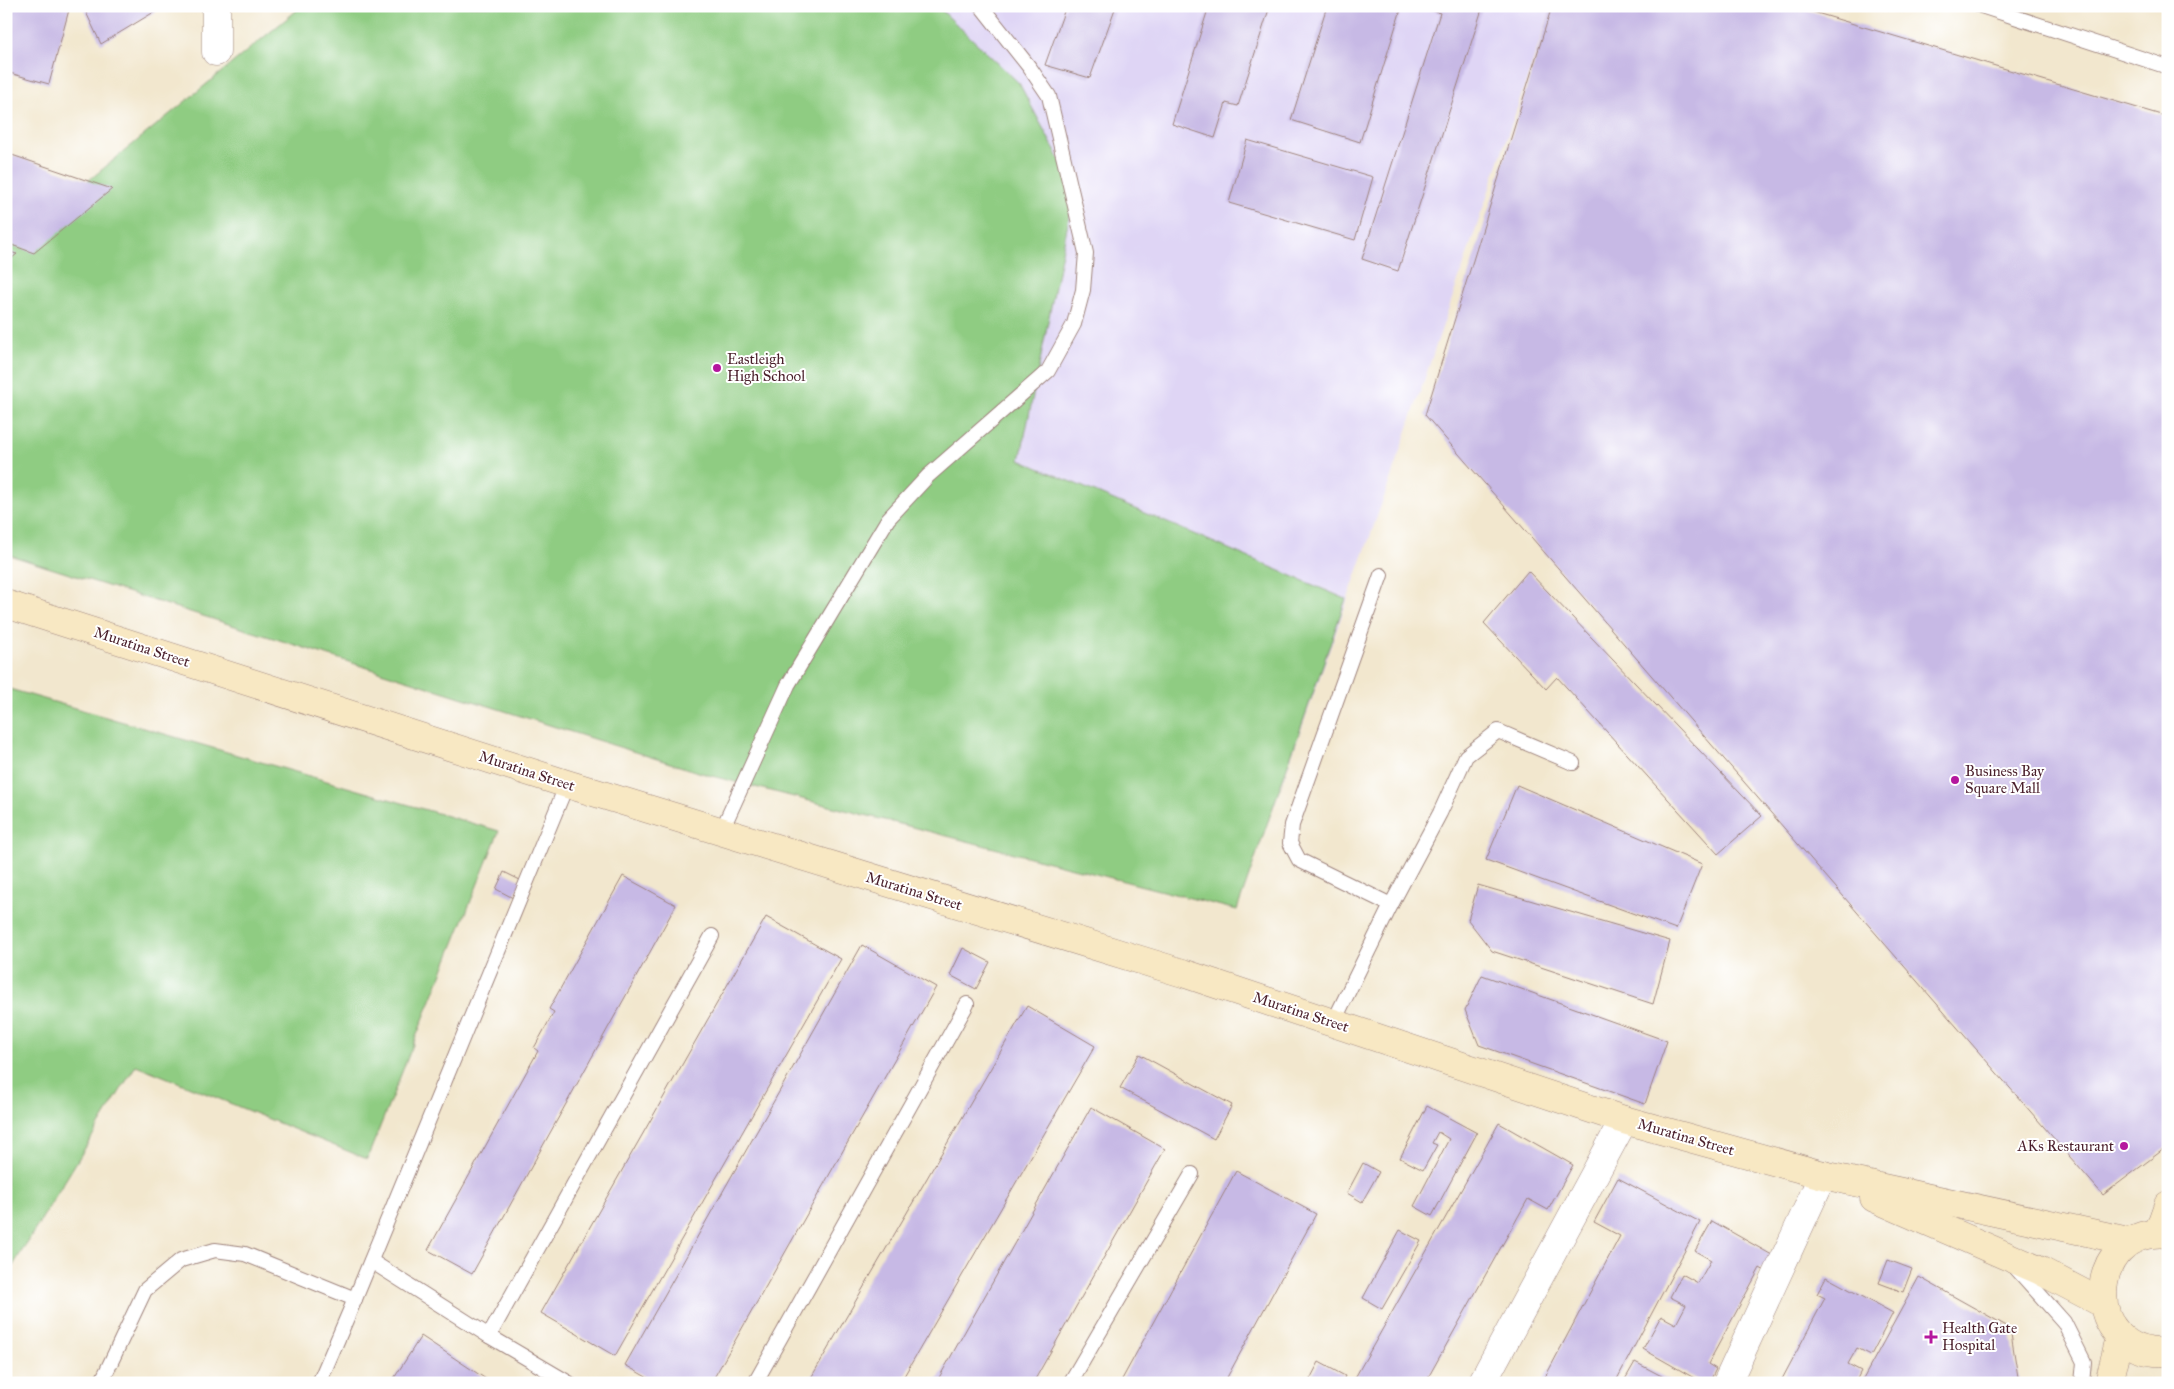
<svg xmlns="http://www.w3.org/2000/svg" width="2174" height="1389" font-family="'IM FELL Great Primer',serif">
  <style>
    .built { fill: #dfd5f5 }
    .green { fill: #8fcc82; stroke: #6c7656 }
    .building { fill: #c7b9e5 }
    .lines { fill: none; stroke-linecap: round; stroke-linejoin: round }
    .lane-casing { stroke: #9e837c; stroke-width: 16 }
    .street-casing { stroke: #9e837c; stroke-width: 29 }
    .secondary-casing { stroke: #9e837c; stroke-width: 29 }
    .lane { stroke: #fff; stroke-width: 14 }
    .street { stroke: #fff; stroke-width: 28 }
    .secondary { stroke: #f8e8c3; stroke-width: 28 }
    .poi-dot { fill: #b5179e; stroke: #fff; stroke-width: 2 }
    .labels { text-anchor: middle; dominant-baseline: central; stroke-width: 4; stroke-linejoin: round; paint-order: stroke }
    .poi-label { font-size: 15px; fill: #4a1f2b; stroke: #fff; text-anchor: start }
    .street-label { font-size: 15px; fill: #4a1f2b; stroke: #fff }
  </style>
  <rect width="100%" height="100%" fill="#fff"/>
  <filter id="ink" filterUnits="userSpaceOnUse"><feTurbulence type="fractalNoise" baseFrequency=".02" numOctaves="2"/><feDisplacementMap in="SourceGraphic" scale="10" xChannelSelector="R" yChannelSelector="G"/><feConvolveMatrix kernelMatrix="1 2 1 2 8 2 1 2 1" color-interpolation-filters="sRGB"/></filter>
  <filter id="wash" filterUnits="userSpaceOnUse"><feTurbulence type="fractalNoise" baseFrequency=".0096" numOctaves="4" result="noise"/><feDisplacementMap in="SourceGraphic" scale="20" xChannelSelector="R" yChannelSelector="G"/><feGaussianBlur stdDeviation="1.12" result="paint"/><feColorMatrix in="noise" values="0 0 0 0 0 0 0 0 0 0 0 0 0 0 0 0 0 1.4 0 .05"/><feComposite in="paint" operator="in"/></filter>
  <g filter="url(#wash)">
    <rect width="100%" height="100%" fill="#f2e7ce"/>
    <!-- built -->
    <polygon class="built" points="305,6 1552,6 1389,483 1237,910 708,775 6,554"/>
    <!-- green -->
    <g class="green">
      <polygon points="302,6 937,6 1019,83 1075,188 1020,460 1346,599 1237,910 708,775 6,554 6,248"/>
      <polygon points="6,688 499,831 367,1159 136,1065 6,1277"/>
    </g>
    <g id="blocks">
      <!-- building -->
      <g class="building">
        <polygon points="6,6 70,6 49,84 6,72"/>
        <polygon points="83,6 164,6 101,44"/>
        <polygon points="1066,6 1116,6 1090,78 1045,65"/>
        <polygon points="1209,6 1270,6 1238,106 1226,103 1215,138 1172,124"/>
        <polygon points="1327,6 1402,6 1360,142 1291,120"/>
        <polygon points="1421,6 1483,6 1398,271 1362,259 1440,13"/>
        <polygon points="1552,6 1793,6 2168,117 2168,1146 2103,1195 1425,415"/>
        <polygon points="1247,140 1373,177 1355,240 1229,203"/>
        <polygon points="6,153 112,189 34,253 6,243"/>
        <polygon points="6,251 17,254 6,263"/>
        <polygon points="1528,571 1762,816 1718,854 1557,677 1546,689 1484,623"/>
        <polygon points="1517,785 1702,864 1676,929 1486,860"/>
        <polygon points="504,872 522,881 513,898 496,889"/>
        <polygon points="623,876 676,905 472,1274 428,1250 538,1051 534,1048 554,1012 549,1009"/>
        <polygon points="1478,885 1670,941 1653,1004 1492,951 1468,920"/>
        <polygon points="766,917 841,959 615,1356 541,1313"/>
        <polygon points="862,945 936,987 711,1383 657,1383 625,1365"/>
        <polygon points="963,948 990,962 976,989 950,975"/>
        <polygon points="1482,975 1667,1041 1645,1104 1479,1045 1465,1010"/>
        <polygon points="1027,1006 1095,1046 900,1383 808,1383"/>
        <polygon points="1139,1054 1232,1105 1214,1139 1120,1088"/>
        <polygon points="1427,1106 1477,1133 1432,1216 1414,1206 1449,1139 1438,1132 1432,1143 1437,1145 1423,1170 1400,1158"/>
        <polygon points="1091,1107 1165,1149 1033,1383 936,1383"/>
        <polygon points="1499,1123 1573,1165 1548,1210 1528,1199 1425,1383 1352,1383"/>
        <polygon points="1363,1163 1379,1172 1362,1202 1347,1193"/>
        <polygon points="1236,1171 1316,1214 1224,1383 1120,1383"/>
        <polygon points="1618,1178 1700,1222 1615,1383 1542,1383 1620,1236 1594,1222"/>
        <polygon points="1712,1221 1779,1259 1770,1274 1760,1268 1708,1364 1716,1369 1709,1383 1703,1383 1643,1349 1661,1316 1676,1324 1686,1305 1670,1297 1682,1274 1698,1283 1711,1260 1695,1251"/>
        <polygon points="1400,1230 1421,1241 1382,1309 1363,1298"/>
        <polygon points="1888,1260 1912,1269 1903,1292 1879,1283"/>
        <polygon points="1826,1277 1893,1313 1871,1355 1857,1348 1848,1364 1861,1371 1855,1383 1780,1383 1825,1298 1817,1294"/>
        <polygon points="1919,1277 2010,1328 2019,1383 1861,1383"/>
        <polygon points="421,1336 492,1383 391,1383"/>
        <polygon points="1319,1362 1345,1376 1342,1383 1308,1383"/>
        <polygon points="1635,1362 1675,1383 1623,1383"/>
      </g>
    </g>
  </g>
  <g filter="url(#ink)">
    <use href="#blocks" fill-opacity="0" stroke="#9e837c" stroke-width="1"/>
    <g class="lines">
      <defs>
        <g id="lane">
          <polyline points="1981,6 2168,67"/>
          <polyline points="1381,575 1292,825 1290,843 1299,860 1391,905"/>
          <polyline points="721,832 788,685 888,519 928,476 1048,371 1074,324 1083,290 1086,253 1049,96 1030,68 981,6"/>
          <polyline points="1333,1023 1391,905 1440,813 1466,756 1498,731 1573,763"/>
          <polyline points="371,1261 489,1336 569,1383"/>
          <polyline points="2015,1267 2064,1322 2084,1362 2082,1383"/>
          <polyline points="489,1336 712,936"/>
          <polyline points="101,1383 145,1290 181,1260 215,1250 245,1254 355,1299"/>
          <polyline points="319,1383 355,1299 567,784"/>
          <polyline points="755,1383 967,1004"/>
          <polyline points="1070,1383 1192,1174"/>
        </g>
        <g id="street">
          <polyline points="216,52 216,6"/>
          <polyline points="1482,1383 1624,1120"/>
          <polyline points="1727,1383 1823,1175"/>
        </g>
        <g id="secondary">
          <polyline points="6,604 567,784 1186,974 1624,1120 1823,1175 2128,1241"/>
          <polyline points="1874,1198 2041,1271 2102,1303"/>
          <polyline points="2158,1233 2168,1205"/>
          <path d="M 2168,1234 C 2084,1225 2079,1358 2168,1352"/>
          <polyline points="2109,1383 2120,1337"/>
        </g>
      </defs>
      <!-- lane casing -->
      <use href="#lane" class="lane-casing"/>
      <!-- street casing -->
      <use href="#street" class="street-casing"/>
      <!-- secondary casing -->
      <use href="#secondary" class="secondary-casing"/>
      <!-- lane -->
      <use href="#lane" class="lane"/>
      <!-- street -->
      <use href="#street" class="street"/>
      <!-- secondary -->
      <use href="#secondary" class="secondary"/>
    </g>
  </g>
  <!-- markers -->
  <g class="poi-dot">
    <circle cx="717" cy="368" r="5"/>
    <circle cx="1955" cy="780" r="5"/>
    <circle cx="2124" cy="1146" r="5"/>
    <path d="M1928.5 1329.5h5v5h5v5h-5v5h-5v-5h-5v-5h5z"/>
  </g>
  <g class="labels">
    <!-- poi labels -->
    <g class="poi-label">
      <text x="727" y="359">Eastleigh<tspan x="727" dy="17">High School</tspan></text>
      <text x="1965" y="771">Business Bay<tspan x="1965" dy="17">Square Mall</tspan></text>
      <text x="2114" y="1146" text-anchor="end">AKs Restaurant</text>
      <text x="1942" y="1328">Health Gate<tspan x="1942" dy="17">Hospital</tspan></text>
    </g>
    <!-- street labels -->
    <g class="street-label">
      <text transform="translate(142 647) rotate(18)">Muratina Street</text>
      <text transform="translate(527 771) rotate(18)">Muratina Street</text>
      <text transform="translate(914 891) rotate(17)">Muratina Street</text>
      <text transform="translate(1301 1012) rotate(18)">Muratina Street</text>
      <text transform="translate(1686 1137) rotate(16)">Muratina Street</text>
    </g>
  </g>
  <!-- margin -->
  <rect width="2174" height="1389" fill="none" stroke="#fff" stroke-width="25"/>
</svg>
